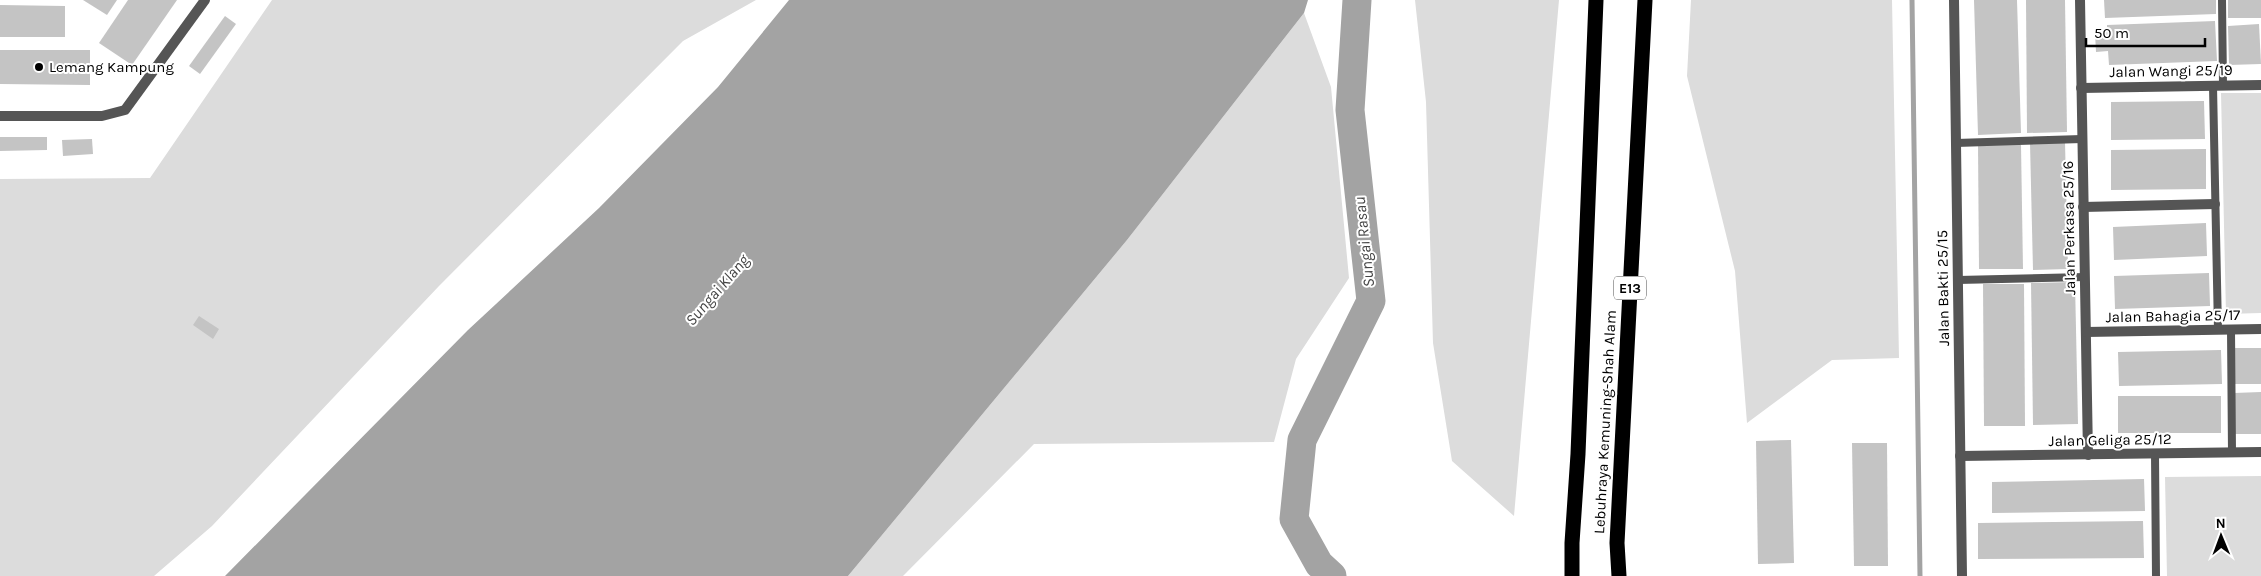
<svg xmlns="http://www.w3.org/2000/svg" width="2261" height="576" font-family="Karla,sans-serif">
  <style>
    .green { fill: #dcdcdc }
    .water { fill: #a3a3a3 }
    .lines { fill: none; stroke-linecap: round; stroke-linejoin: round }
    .stream { stroke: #a3a3a3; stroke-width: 5 }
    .river { stroke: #a3a3a3; stroke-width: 29 }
    .building { fill: #c4c4c4 }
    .lane { stroke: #555; stroke-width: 8 }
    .street { stroke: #555; stroke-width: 10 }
    .highway { stroke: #000; stroke-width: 15 }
    .poi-dot { fill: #000; stroke: #fff; stroke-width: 2 }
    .labels { text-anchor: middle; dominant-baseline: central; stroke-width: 4; stroke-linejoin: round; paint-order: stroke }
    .shield { fill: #fff; stroke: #4c4c4c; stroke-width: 1 }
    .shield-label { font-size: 14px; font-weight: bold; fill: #000 }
    .poi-label { font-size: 15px; fill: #000; stroke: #fff; text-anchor: start }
    .street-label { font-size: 15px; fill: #000; stroke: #fff }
    .water-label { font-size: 16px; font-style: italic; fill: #444; stroke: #fff }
  </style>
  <rect width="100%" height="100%" fill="#fff"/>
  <!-- green -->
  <g class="green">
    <polygon points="272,0 756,0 683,41 439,286 212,526 154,576 0,576 0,179 150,178"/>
    <polygon points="1415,0 1559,0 1514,516 1452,461 1433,343 1426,102"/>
    <polygon points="1691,0 1892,0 1899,358 1832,360 1747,423 1735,271 1687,76"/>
    <polygon points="1304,13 1331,87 1349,278 1296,359 1274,442 1034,444 903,576 848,576 1127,240"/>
    <polygon points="2221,93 2261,93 2261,313 2226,314"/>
    <polygon points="2261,476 2261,576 2167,576 2165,477"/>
  </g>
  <!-- water -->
  <polygon class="water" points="789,0 1308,0 1304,13 1127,240 848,576 225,576 468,330 599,208 718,87"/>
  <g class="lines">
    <!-- stream -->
    <polyline class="stream" points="1912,0 1920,576"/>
    <!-- river -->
    <polyline class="river" points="1332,576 1319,564 1294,519 1302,440 1371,301 1350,110 1357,0"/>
  </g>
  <!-- building -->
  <g class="building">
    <polygon points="83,0 117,0 107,15"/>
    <polygon points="128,0 177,0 132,65 99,43"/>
    <polygon points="1974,0 2017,0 2021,133 1978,135"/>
    <polygon points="2026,0 2065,0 2067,132 2027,133"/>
    <polygon points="2104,0 2216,0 2216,14 2105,18"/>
    <rect x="2228" y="0" width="33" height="18"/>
    <polygon points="0,5 65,6 65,37 0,37"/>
    <polygon points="225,16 236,24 200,74 189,66"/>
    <polygon points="2215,21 2217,61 2109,65 2108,51 2096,52 2095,33 2107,32 2107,25"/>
    <polygon points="2259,24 2261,64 2229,65 2228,26"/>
    <polygon points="0,50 90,50 90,85 0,84"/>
    <polygon points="2204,101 2205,139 2111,140 2111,102"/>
    <polygon points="0,137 47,137 47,150 0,151"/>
    <polygon points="92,139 93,154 63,156 62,140"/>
    <polygon points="2065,142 2068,269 2033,270 2030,143"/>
    <polygon points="1978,145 2021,145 2023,269 1979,269"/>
    <polygon points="2206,149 2206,189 2111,190 2111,150"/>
    <polygon points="2206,223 2207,256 2114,260 2113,227"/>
    <polygon points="2209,273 2210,306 2115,309 2114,276"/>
    <polygon points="2075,282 2078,424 2033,425 2031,283"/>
    <polygon points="1983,284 2024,284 2025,426 1984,426"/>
    <polygon points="199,316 219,329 213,339 193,325"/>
    <polygon points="2233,348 2261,348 2261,384 2234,384"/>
    <polygon points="2221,350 2222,384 2119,386 2118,352"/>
    <polygon points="2261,392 2261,434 2235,434 2234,393"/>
    <rect x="2118" y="396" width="103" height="37"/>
    <polygon points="1791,440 1794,563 1758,564 1756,441"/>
    <polygon points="1852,443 1887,443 1888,566 1854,566"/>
    <polygon points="2144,479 2145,511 1992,513 1992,482"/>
    <polygon points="2143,521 2144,558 1978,559 1978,523"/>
  </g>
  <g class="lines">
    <!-- lane -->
    <g class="lane">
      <polyline points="2222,0 2223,85"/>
      <polyline points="2213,86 2218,330"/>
      <polyline points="1956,143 2082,139"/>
      <polyline points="1958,280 2085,277"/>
      <polyline points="2231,330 2232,453"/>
      <polyline points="2155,454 2156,576"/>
    </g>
    <!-- street -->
    <g class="street">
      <polyline points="1954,0 1962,576"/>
      <polyline points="2080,0 2088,455"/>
      <polyline points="2081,88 2261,85"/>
      <polyline points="0,116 102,116 125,110 205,0"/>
      <polyline points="2083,207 2215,204"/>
      <polyline points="2086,332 2261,329"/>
      <polyline points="1960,456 2261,452"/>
    </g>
    <!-- highway -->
    <g class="highway">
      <polyline points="1572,576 1572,543 1578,454 1596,0"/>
      <polyline points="1619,576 1617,543 1645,0"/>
    </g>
  </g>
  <!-- markers -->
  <circle class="poi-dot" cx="39" cy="67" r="5"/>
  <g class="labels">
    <!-- shield labels -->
    <rect class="shield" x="1614" y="276.5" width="32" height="23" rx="4"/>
    <g class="shield-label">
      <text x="1630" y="288">E13</text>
    </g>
    <!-- poi labels -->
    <g class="poi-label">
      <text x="49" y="67">Lemang Kampung</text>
    </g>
    <!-- street labels -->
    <g class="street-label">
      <text transform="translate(2171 71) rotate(-1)">Jalan Wangi 25/19</text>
      <text transform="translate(2069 228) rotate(-91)">Jalan Perkasa 25/16</text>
      <text transform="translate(1943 288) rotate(-91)">Jalan Bakti 25/15</text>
      <text transform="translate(2173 316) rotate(-1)">Jalan Bahagia 25/17</text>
      <text transform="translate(1605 422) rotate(-87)">Lebuhraya Kemuning-Shah Alam</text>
      <text transform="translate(2110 440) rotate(-1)">Jalan Geliga 25/12</text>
    </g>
    <!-- water labels -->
    <g class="water-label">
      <text transform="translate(1364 242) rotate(-96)">Sungai Rasau</text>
      <text transform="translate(717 290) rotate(-49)">Sungai Klang</text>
    </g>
  </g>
  <!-- north arrow -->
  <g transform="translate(2221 536) rotate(359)" stroke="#ffffff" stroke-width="4" paint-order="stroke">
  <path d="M0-4L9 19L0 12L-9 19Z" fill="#000000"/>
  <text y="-8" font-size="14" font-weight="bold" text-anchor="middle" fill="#000000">N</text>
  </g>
  <!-- scale -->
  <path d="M2086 38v8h119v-8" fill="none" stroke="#000000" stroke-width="2.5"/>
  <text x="2094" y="38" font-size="15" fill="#000000" stroke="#ffffff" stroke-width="4" paint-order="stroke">50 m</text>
</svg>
